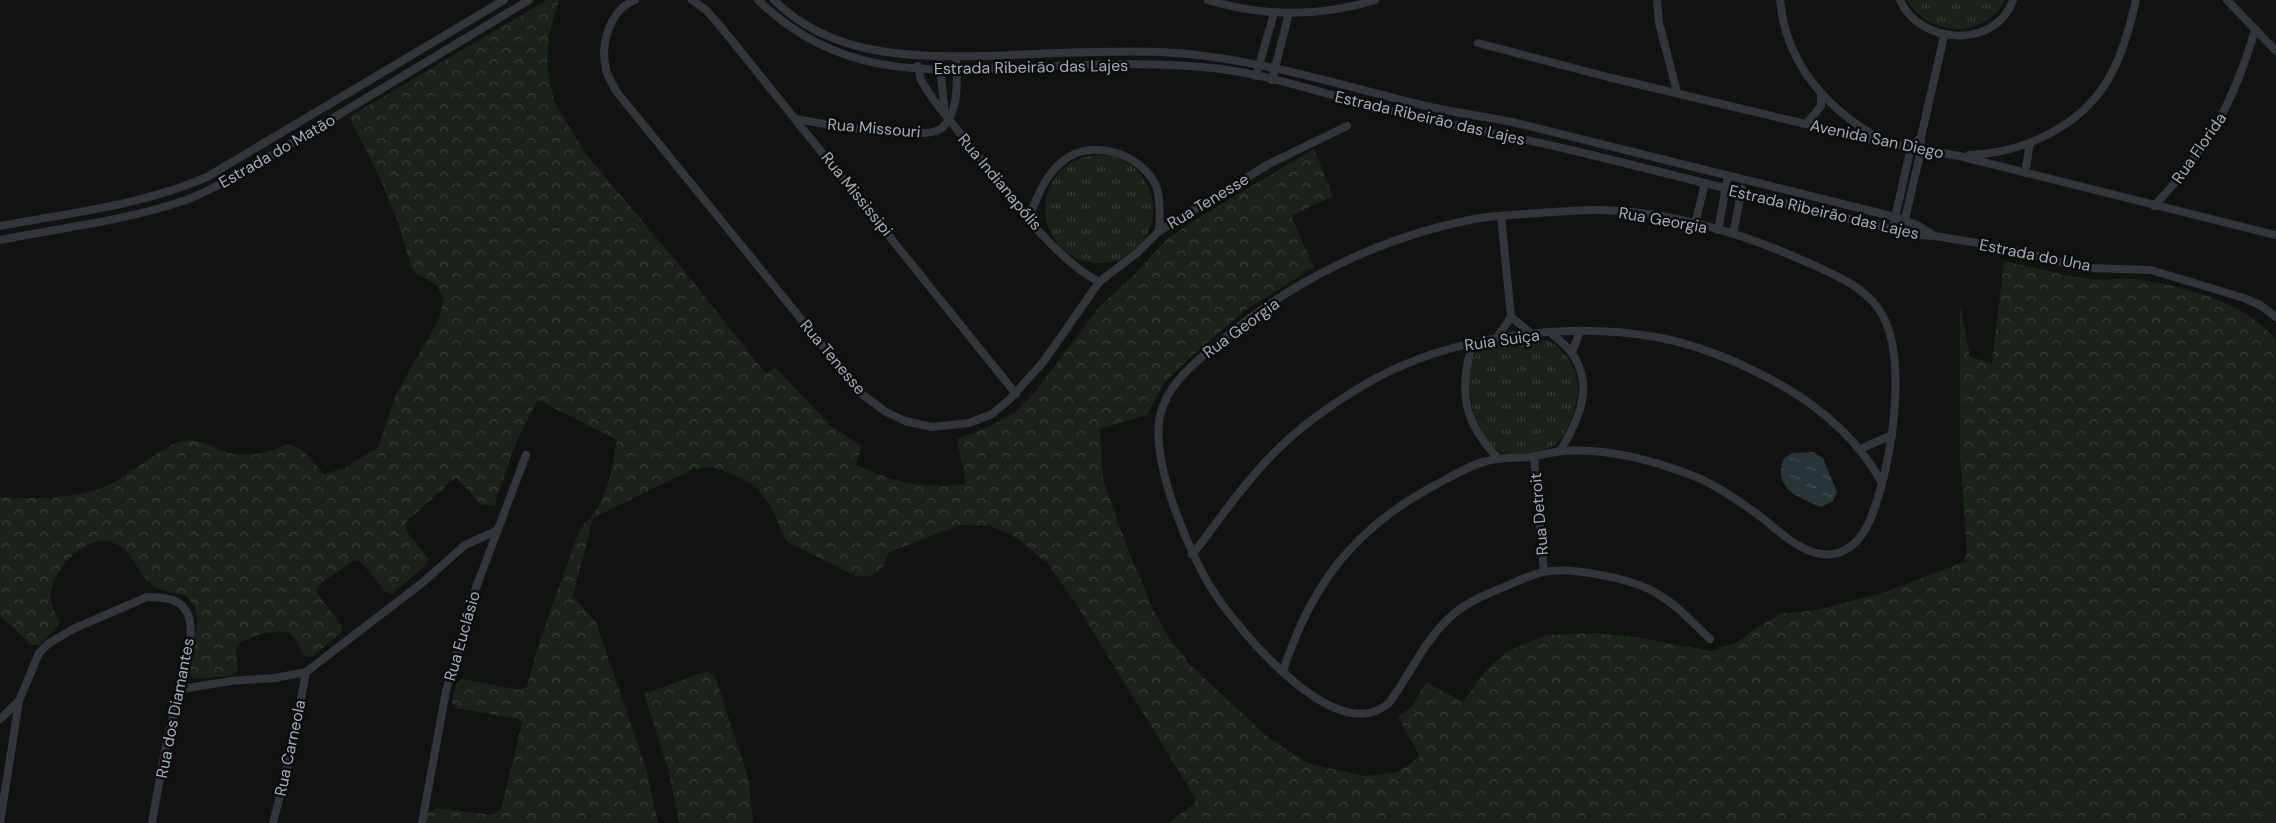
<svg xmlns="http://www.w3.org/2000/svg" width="2276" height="823" font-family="'DM Sans',sans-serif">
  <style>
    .forest { fill: url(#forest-crowns) }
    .park { fill: url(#park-tufts) }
    .water { fill: url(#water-ripples) }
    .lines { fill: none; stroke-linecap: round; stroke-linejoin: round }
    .street { stroke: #323539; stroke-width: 8 }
    .labels { text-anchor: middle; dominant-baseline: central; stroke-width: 5; stroke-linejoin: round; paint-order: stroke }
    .street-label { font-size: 16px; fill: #a1adb6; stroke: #0d0d0e }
  </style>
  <defs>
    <pattern id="forest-crowns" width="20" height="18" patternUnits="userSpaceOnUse" patternTransform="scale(1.25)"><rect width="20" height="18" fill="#1a2219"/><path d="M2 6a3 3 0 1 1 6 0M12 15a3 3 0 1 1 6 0" fill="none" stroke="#383f38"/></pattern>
    <pattern id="park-tufts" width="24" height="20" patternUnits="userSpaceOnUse" patternTransform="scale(1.25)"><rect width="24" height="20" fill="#1a2219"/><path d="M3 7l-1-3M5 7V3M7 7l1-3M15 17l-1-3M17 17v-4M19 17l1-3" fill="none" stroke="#383f38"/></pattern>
    <pattern id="water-ripples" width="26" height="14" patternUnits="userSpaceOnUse" patternTransform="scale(1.25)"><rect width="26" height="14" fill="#273538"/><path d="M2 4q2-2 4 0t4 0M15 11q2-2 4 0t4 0" fill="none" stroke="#435053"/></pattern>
  </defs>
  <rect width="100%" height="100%" fill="#121213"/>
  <!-- forest -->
  <g class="forest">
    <path d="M 547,0 L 559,0 L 549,35 L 547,65 L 554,102 L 586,154 L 687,274 L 766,374 L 775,367 L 830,425 L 861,446 L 856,465 C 895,482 922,490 966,484 L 957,439 L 986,428 L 1015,412 L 1035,392 L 1101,305 L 1132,277 L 1167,239 L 1198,218 L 1314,149 L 1333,196 L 1291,216 L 1314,267 L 1246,310 L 1193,355 L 1164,383 L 1147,415 L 1100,429 L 1103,479 L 1128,550 L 1154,611 L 1165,631 L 1190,665 L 1270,739 L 1310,764 L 1364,776 L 1397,772 L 1420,757 L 1398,717 L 1413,705 L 1426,682 L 1463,702 L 1486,670 L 1508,651 L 1547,635 L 1595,633 L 1635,637 L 1711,651 L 1738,642 L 1756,628 L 1783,613 L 1816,610 L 1882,593 L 1964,562 L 1967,551 L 1960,454 L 1960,305 L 1970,357 L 1992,363 L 2004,261 C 2032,267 2061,275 2090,279 C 2106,281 2123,277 2139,280 C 2184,286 2246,303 2276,339 L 2276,823 L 1169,823 L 1195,803 L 1194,796 L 1074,601 L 1048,564 L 1017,538 L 991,526 L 959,525 L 888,553 L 884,565 L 872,576 L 855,576 L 786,541 L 770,505 L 754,485 L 730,473 L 711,467 L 693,469 L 593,518 L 573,596 L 596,622 L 647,771 L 658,823 L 425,823 L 429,811 L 437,808 L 492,815 L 501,809 L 522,723 L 519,719 L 455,708 L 452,703 L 456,684 L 462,679 L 521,690 L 527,685 L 541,637 L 581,526 C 608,507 611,470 617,440 L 538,400 L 516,442 L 494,506 L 481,505 L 456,477 L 406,522 L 407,532 L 429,559 L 426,565 L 392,594 L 386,592 L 360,561 L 354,560 L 318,586 L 317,592 L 342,627 L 342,632 L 312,657 L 305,656 L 290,633 C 274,629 248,635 236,647 L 238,671 L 231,676 L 194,679 L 188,672 L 198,622 L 195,607 L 185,595 C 172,593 156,591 147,580 C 134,565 126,540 102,541 C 77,543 48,576 51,601 C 52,608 57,616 60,623 L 40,645 L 32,645 L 0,616 L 0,497 C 37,499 83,500 116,481 C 131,473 168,443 182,441 C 201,438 212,448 229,453 C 249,458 270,452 288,444 L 302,450 L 324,474 L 345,468 L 378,447 L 397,392 L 438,321 L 444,299 L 437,285 L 416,274 L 411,266 L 398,222 L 378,174 L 349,117 Z"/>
    <polygon points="707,671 715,676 749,780 753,823 679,823 668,769 644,694"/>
  </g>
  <!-- park -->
  <g class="park">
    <path d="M 1907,0 L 2005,0 C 1984,40 1929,37 1907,0 Z"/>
    <circle cx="1099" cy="209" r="54"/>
    <path d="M 1512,340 L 1548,340 C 1581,361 1585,391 1568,425 C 1564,434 1558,445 1549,448 C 1542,452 1531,452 1523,453 C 1517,453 1509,455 1504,453 C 1474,444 1457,368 1479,349 C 1487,341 1502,341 1512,340 Z"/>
  </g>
  <!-- water -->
  <path class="water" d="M 1813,452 L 1823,458 L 1837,492 L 1833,501 L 1821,507 C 1798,497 1772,489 1784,458 L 1793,453 Z"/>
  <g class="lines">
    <!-- street -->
    <g class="street">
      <path d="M 635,0 C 609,10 600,45 606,70 C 608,77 613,84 616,91 L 862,394 L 886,412 L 905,421 L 932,427 L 969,423 L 992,414 L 1009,400 L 1044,361 L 1099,282 L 1138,252 L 1159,231 L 1269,164 L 1347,126"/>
      <polyline points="692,0 706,10 721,27 1016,394"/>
      <path d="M 758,0 C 838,78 924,72 1028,67 C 1085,65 1145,62 1202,67 C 1267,72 1332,97 1395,112 C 1454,126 1513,136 1571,150 C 1687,178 1801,208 1916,235 L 1935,236 L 2001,247 L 2086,268 L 2151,270 L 2244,298 L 2260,305 L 2276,317"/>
      <path d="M 774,0 C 831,57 910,57 986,56 C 1043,54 1102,50 1160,52 C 1251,56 1338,85 1426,106 C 1455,113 1484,116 1512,122 C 1640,153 1767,186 1895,217 L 1919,226 L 1933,235"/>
      <path d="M 1208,0 C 1262,17 1321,17 1375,0"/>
      <polyline points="1657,0 1659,23 1677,92"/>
      <path d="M 1780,0 C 1786,63 1825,107 1878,138"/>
      <path d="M 1900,0 C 1919,45 1996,50 2013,0"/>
      <polyline points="2227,0 2276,51"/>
      <polyline points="1478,43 1608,77 1886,143 1959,156 2276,235"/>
      <polyline points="939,57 945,114"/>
      <path d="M 918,66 L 921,80 L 928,92 C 944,115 963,136 980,158 C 1012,199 1053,257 1099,282"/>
      <polyline points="1256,76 1274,13"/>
      <polyline points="1272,80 1289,13"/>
      <path d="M 796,119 C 820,123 927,144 943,127 C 960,109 957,80 956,57"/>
      <polyline points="1806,124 1821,106 1821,94"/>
      <path d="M 1969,155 C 2019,153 2072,131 2102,89 C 2120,64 2129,30 2136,0"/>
      <polyline points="2025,173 2030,143"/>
      <path d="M 2154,206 C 2208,148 2233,105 2255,30"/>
      <polyline points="1501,216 1511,317"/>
      <path d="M 1029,218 C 1037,196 1047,171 1067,158 C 1096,139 1142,155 1156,186 C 1161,199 1160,217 1159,231"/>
      <polyline points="1905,219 1921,150 1921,137 1944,36"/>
      <polyline points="1894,222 1911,147 1921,137"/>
      <polyline points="1695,224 1705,183"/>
      <path d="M 0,226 C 69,213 143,205 207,177 L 504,0"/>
      <polyline points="1718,230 1728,176"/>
      <polyline points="1733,234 1742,189"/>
      <path d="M 0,240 C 60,228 122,221 180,202 C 205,194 229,179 252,167 L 529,0"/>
      <polyline points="1511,317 1532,334"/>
      <path d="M 1551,333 C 1558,339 1566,345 1571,352 C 1596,386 1578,421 1560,451"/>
      <polyline points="1496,339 1511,317"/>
      <path d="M 1473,342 C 1458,390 1463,423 1499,459"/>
      <polyline points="1572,353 1580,331"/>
      <polyline points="1860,449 1892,435"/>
      <polyline points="1534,456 1544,572"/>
      <path d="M 1192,555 C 1213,529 1231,501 1253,476 C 1285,437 1327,406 1371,381 C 1451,336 1566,321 1656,337 C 1700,345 1744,364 1783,386 C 1824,410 1859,441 1882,483"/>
      <path d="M 1283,671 C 1310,588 1351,532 1428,489 C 1447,479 1467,466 1487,461 C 1501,457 1517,458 1531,457 C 1542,455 1552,452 1563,451 C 1606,448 1652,460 1691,475 C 1715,484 1736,499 1757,514 C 1776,528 1796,550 1821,554 C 1844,558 1862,540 1870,520 C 1891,470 1911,354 1878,308 C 1862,285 1829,272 1804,261 C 1740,232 1665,210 1594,210 C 1576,210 1557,212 1539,213 C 1517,215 1495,215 1474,219 C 1381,237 1293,280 1221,341 C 1197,361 1167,383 1160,416 C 1150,463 1192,562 1219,600 C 1247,638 1337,748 1389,703 C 1409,676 1423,643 1448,619 C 1463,604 1484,595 1504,587 C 1516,582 1530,575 1543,572 C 1571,566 1634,579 1658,594 C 1678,606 1693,623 1710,639"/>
      <polyline points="182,689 231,681 275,678 306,672 422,583 465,545 496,531"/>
      <path d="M 0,719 L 19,701 L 39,653 L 48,644 L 73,629 L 147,597 C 164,597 183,598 189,617 C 197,643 174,708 168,736 C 162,765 157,794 152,823"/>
      <polyline points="0,823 19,701"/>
      <polyline points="273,823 291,752 306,672"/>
      <polyline points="422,823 446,691 474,593 526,455"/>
    </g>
  </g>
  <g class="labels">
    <!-- street labels -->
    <g class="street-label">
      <text transform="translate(1031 67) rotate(-1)">Estrada Ribeirão das Lajes</text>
      <text transform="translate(1430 118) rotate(13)">Estrada Ribeirão das Lajes</text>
      <text transform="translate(874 128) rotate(5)">Rua Missouri</text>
      <text transform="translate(1877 139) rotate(12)">Avenida San Diego</text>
      <text transform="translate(2199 148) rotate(-55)">Rua Florida</text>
      <text transform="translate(277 151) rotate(-30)">Estrada do Matão</text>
      <text transform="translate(1000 182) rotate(50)">Rua Indianapólis</text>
      <text transform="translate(857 194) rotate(51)">Rua Mississipi</text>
      <text transform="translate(1208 201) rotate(-31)">Rua Tenesse</text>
      <text transform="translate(1824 212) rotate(13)">Estrada Ribeirão das Lajes</text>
      <text transform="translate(1663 220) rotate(10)">Rua Georgia</text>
      <text transform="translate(2035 255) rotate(11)">Estrada do Una</text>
      <text transform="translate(1241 328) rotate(-36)">Rua Georgia</text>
      <text transform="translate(1502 340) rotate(-8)">Ruia Suiça</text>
      <text transform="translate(833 357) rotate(50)">Rua Tenesse</text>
      <text transform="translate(1539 514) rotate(-95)">Rua Detroit</text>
      <text transform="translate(462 636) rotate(-74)">Rua Euclásio</text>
      <text transform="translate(175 708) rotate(-79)">Rua dos Diamantes</text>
      <text transform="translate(290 748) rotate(-78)">Rua Carneola</text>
    </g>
  </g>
</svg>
